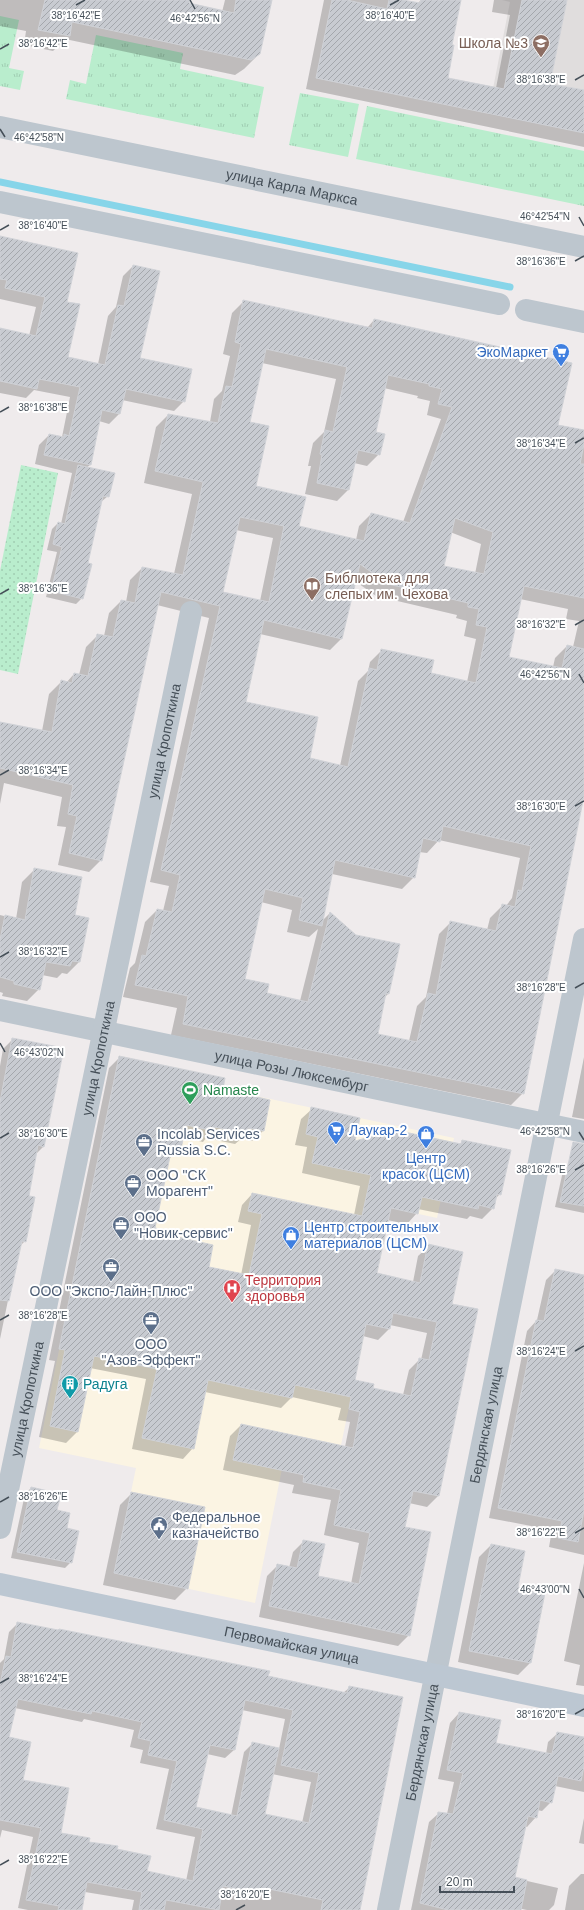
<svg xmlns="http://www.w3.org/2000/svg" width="584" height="1910" font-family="Arial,sans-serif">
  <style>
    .commercial { fill: #fbf4e3 }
    .education { fill: #e0dddd }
    .grass { fill: url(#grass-tufts) }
    .park { fill: url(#park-dots) }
    .shadow { fill: #0003; fill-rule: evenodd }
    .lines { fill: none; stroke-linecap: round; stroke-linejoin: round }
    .stream { stroke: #87d5e9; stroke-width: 7 }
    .building { fill: url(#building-hatch); stroke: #d0d2d7; fill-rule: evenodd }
    .street { stroke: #bdc6ce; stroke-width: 22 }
    .secondary { stroke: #bcc7d2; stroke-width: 22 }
    .ticks { fill: none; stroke: #454f58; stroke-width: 1.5 }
    .labels { text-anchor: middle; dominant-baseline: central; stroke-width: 4; stroke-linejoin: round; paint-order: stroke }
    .education-label { font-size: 14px; fill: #785e54; stroke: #fff; text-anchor: end }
    .street-label { font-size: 14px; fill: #454f58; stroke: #fff }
    .shop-label { font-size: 14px; fill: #366cbe; stroke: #fff; text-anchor: start }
    .leisure-label { font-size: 14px; fill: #27864d; stroke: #fff; text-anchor: start }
    .service-label { font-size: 14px; fill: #4e5e75; stroke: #fff; text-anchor: start }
    .health-label { font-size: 14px; fill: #be3a42; stroke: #fff; text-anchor: start }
    .culture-label { font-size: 14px; fill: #0d838f; stroke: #fff; text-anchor: start }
    .ticks-label { font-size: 10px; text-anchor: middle; fill: #454f58; stroke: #fff; stroke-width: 4; stroke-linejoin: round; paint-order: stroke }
  </style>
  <defs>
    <pattern id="grass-tufts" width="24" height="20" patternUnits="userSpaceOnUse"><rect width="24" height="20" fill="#b9edcd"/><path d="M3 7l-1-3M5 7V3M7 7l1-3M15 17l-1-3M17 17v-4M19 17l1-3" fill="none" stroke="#a0cdb2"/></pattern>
    <pattern id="park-dots" width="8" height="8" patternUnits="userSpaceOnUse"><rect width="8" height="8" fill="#b9edcd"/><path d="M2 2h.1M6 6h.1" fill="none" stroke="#a0cdb2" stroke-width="1.8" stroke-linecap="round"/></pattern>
    <pattern id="building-hatch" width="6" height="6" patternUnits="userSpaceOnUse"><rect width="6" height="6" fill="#c8cbd1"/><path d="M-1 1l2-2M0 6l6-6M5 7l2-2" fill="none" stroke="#a4a7ac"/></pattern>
  </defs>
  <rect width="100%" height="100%" fill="#efebec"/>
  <!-- commercial -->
  <polygon class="commercial" points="119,1056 225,1078 223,1089 454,1138 437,1218 391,1208 337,1464 285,1454 255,1603 114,1573 136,1468 39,1448"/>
  <!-- education -->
  <polygon class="education" points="502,0 584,0 584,133 488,114 510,2"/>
  <!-- grass -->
  <g class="grass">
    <polygon points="0,16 19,20 9,68 24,71 20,90 0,86"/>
    <polygon points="96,35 183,53 180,69 264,87 254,138 66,99 70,80 86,84"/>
    <polygon points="300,93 359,104 348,157 289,145"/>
    <polygon points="367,106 584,151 584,206 356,159"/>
  </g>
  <!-- park -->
  <polygon class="park" points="21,465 58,473 18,674 0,670 0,571"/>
  <!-- shadow -->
  <g class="shadow">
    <polygon points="0,0 189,0 188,4 222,12 225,0 271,0 260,53 244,69 235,75 65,39 53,51 24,45 26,31 0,26"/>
    <polygon points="324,0 398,0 417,4 421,0 460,0 450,46 447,78 496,88 510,15 492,12 494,0 566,0 549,84 584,92 584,147 306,89"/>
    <polygon points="0,237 66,302 67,358 98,364 108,316 116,307 123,276 133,266 139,359 184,401 174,411 122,400 119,414 109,424 99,421 90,465 86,468 108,496 101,502 87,564 82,598 76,604 46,597 57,552 47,550 52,529 58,523 61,524 72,473 35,464 39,445 49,435 62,437 70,397 34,390 26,398 0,393 0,329 29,336 36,307 0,299"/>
    <path d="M 244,301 L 367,328 L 374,320 L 557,426 L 584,431 L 584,791 L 523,1093 L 511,1105 L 171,1035 L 177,1008 L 123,997 L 130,968 L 135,963 L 145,922 L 157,910 L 163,911 L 169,886 L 150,882 L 209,618 L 157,605 L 101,860 L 89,872 L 58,865 L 66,827 L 57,826 L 62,797 L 4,783 L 0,804 L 0,723 L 42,731 L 49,694 L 61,682 L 66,683 L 74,674 L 79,675 L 86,647 L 98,635 L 104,636 L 109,613 L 121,601 L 126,602 L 130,580 L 142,568 L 174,574 L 192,494 L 144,483 L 156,427 L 168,415 L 210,422 L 214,399 L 222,391 L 230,356 L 223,354 L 232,313 ZM 262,363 L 336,379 L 324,432 L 313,443 L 308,466 L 311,466 L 305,494 L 337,501 L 349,489 L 354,463 L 367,466 L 379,454 L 374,433 L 384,388 L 418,396 L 417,398 L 430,401 L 427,415 L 441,419 L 403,522 L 371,514 L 359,526 L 356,540 L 298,526 L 255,487 L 249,423 ZM 236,530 L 273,538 L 260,601 L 222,593 ZM 450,532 L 481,544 L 475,574 L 443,567 ZM 355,581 L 376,596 L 457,615 L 456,618 L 467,621 L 464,636 L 476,639 L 467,682 L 430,674 L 382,650 L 370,662 L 368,671 L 358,681 L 340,766 L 308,759 L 245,703 L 260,634 L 330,650 L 342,638 ZM 520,599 L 568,609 L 566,619 L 579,621 L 573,647 L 567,646 L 555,658 L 553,667 L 507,658 ZM 439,840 L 520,858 L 512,898 L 506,906 L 502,906 L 490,918 L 487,930 L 451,922 L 439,934 L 426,997 L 417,1006 L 409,1041 L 377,1035 L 385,997 L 389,993 L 330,913 L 322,921 L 332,874 L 402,889 L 414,877 L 419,852 L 427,853 ZM 261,902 L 292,910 L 287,932 L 309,937 L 318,929 L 300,1001 L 266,994 L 244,980 Z"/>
    <polygon points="34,870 74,916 79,962 67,974 62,973 57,978 42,975 39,989 27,1001 2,996 3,993 0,992 0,915 16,919 22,882"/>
    <polygon points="13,1039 44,1146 36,1154 28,1196 25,1241 19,1247 0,1339 0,1066 3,1049"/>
    <path d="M 120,1057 L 222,1090 L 263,1131 L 252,1141 L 241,1139 L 235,1144 L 206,1138 L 203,1142 L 182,1137 L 180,1148 L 169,1159 L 153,1228 L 167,1236 L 208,1268 L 241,1275 L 251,1225 L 238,1222 L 242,1205 L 252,1194 L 354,1215 L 360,1186 L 302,1173 L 307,1147 L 295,1145 L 301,1119 L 312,1109 L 354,1142 L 459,1145 L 463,1141 L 500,1194 L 495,1199 L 493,1208 L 482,1219 L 470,1216 L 467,1219 L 418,1209 L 417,1213 L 407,1224 L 387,1220 L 376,1274 L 413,1282 L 418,1256 L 429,1246 L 451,1305 L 438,1496 L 427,1507 L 409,1503 L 404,1528 L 409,1635 L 398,1646 L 259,1617 L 267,1576 L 278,1565 L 289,1568 L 293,1552 L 304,1541 L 317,1577 L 351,1584 L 359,1543 L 324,1535 L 331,1500 L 292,1493 L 294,1485 L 223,1470 L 230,1436 L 241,1425 L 345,1447 L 350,1422 L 338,1420 L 341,1408 L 292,1397 L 281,1408 L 205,1392 L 193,1448 L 183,1459 L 132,1449 L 146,1379 L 90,1368 L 77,1432 L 66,1443 L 39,1437 L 55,1361 L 49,1360 L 109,1068 ZM 390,1325 L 427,1333 L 421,1360 L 419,1360 L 409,1370 L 403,1395 L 372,1389 L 354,1381 L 363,1336 L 378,1340 L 389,1329 Z"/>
    <polygon points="584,1057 584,1119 572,1117"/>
    <polygon points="569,1165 584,1168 584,1213 555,1207 563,1171"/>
    <polygon points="556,1270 584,1329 584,1555 549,1547 552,1530 489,1518 527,1331 537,1320 546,1280"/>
    <polygon points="31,1488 56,1511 66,1529 71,1562 65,1568 11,1558 25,1494"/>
    <polygon points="132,1493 187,1588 175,1600 103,1585 120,1505"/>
    <polygon points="491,1545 516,1588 544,1594 530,1663 518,1675 458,1662 479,1557"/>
    <polygon points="584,1563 584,1686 576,1685 580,1665 564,1661"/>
    <path d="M 18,1623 L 343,1693 L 349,1688 L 359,1910 L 132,1910 L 134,1900 L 85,1892 L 81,1910 L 28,1910 L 18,1908 L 33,1837 L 2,1830 L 0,1838 L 0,1663 L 4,1659 L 9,1632 ZM 15,1708 L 82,1722 L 84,1719 L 134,1730 L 130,1747 L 143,1750 L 140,1763 L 169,1769 L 156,1829 L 195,1837 L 186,1881 L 146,1872 L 116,1850 L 60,1834 L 22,1780 L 8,1738 ZM 242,1710 L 285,1719 L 279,1749 L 253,1743 L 244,1752 L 231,1816 L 195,1808 L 207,1754 L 225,1758 L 234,1750 ZM 272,1774 L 311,1782 L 302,1823 L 263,1815 Z"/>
    <polygon points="459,1713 495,1744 546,1754 548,1742 558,1733 584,1738 584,1792 555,1786 551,1802 542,1811 537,1810 536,1817 527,1827 525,1826 514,1878 558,1888 554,1905 549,1910 527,1910 508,1906 507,1910 411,1910 429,1822 439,1813 447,1814 454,1782 438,1779 450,1723"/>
    <polygon points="584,1818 584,1844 579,1843"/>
    <polygon points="581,1874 584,1874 584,1910 565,1910 569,1886"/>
  </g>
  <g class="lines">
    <!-- stream -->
    <polyline class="stream" points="0,182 510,287"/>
  </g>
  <!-- building -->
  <g class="building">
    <polygon points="45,0 190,0 189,3 234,13 236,0 272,0 260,54 251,60 72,22 70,36 38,30"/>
    <polygon points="332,0 347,0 387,9 389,0 403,0 420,3 421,0 461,0 452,45 454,45 448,78 504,89 522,0 567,0 550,84 584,90 584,133 316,78"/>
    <polygon points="0,236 78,253 67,302 80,304 68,357 105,365 118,305 124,306 133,265 160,271 140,358 192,369 185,402 126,389 120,414 102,410 91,465 44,455 49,434 64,437 64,434 69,436 80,387 39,379 37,389 0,381 0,328 36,336 45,297 5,288 7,280 0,279"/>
    <path d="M 243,300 L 372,328 L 374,319 L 572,363 L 558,425 L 584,430 L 584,444 L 580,464 L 584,464 L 584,598 L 524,586 L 509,657 L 562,668 L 567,645 L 584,649 L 584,796 L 524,1094 L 183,1024 L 188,996 L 135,985 L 142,955 L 146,956 L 157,909 L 172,912 L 180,875 L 161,870 L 220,606 L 161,592 L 102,861 L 69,853 L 77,816 L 68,814 L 73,785 L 0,768 L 0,722 L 52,732 L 61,680 L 72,683 L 74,673 L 88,676 L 97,634 L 113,637 L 121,600 L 135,603 L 142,567 L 183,575 L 203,482 L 155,471 L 168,414 L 218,423 L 226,386 L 232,387 L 241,344 L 235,342 ZM 266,349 L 347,367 L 333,432 L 325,430 L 320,454 L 322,455 L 317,483 L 349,490 L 358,450 L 380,455 L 385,434 L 376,432 L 388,375 L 429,384 L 429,386 L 442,389 L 438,404 L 452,407 L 410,523 L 371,513 L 364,541 L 299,526 L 306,497 L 256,486 L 269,426 L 250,422 ZM 240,517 L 284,526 L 269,602 L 223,592 ZM 455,518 L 493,532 L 484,574 L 444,566 ZM 360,564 L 388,584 L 468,603 L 468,607 L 479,609 L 476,625 L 487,627 L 476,683 L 431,673 L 434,660 L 381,649 L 377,670 L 369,668 L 348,767 L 310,758 L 318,717 L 246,702 L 264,620 L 342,639 ZM 443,826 L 531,846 L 522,891 L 518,890 L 515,907 L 502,904 L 496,931 L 450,921 L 436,995 L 428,993 L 417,1042 L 378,1034 L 386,993 L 389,994 L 400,944 L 356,935 L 330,912 L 308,1002 L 267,993 L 269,984 L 245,979 L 265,889 L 303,898 L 299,920 L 322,926 L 335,860 L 415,878 L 423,838 L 440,842 Z"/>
    <polygon points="78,465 115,473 109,497 103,496 88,563 92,564 83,599 51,591 62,547 53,544 58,522 65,524"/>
    <polygon points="34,868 82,877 75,915 89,918 80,962 72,961 70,966 46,962 40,990 14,984 14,981 0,977 0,940 5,915 25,920"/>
    <polygon points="12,1038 64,1048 44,1147 38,1145 29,1196 35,1197 26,1242 22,1241 9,1301 0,1300 0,1102"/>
    <path d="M 119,1056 L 225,1078 L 223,1089 L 270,1100 L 264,1131 L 248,1128 L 247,1134 L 215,1127 L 214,1131 L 186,1125 L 181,1149 L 172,1147 L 155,1228 L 169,1231 L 169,1235 L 213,1245 L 209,1267 L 249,1275 L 262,1214 L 248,1211 L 252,1193 L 362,1216 L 371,1175 L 312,1163 L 318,1137 L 306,1134 L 311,1107 L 360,1118 L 355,1141 L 395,1130 L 461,1144 L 462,1140 L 511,1150 L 501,1195 L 497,1194 L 494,1209 L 479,1205 L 478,1209 L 422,1197 L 418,1214 L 391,1208 L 377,1273 L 420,1283 L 428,1244 L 463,1252 L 452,1304 L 478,1309 L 439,1496 L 413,1491 L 405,1527 L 431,1532 L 410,1636 L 269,1606 L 277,1564 L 297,1568 L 303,1540 L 325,1544 L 318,1576 L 359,1584 L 370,1533 L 334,1525 L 341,1490 L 303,1482 L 304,1475 L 233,1460 L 241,1424 L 353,1448 L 360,1412 L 349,1409 L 351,1397 L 295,1385 L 292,1398 L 208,1380 L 194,1449 L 142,1438 L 157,1369 L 94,1356 L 78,1432 L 50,1426 L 65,1350 L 59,1349 ZM 393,1313 L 437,1322 L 429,1360 L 419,1358 L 411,1396 L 373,1388 L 374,1384 L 355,1380 L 366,1324 L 390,1329 Z"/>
    <polygon points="573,1142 584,1144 584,1206 560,1202"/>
    <polygon points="555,1269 584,1275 584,1510 578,1542 558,1538 562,1521 498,1508 536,1320 544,1321"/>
    <polygon points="31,1487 61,1494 57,1510 70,1513 67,1528 79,1531 72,1563 17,1552"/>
    <polygon points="131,1492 205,1507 188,1589 114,1573"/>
    <polygon points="491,1544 525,1551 518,1587 545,1593 531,1663 469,1651"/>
    <path d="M 17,1622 L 58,1630 L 59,1629 L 270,1671 L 268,1676 L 347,1693 L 349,1686 L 403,1697 L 360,1910 L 321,1910 L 323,1900 L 264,1888 L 263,1895 L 223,1886 L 219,1910 L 166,1900 L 164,1910 L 139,1910 L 142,1892 L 87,1882 L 82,1910 L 58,1910 L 59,1906 L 26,1900 L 41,1828 L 0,1820 L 0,1684 L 6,1656 L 11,1657 ZM 18,1699 L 91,1714 L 92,1711 L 142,1722 L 138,1738 L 151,1741 L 148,1755 L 177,1761 L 164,1820 L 203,1829 L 193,1881 L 147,1871 L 151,1856 L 117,1849 L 118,1846 L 89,1842 L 90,1838 L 61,1833 L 69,1788 L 23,1780 L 31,1742 L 9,1737 ZM 245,1700 L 293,1710 L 281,1765 L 319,1773 L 309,1823 L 265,1814 L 279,1748 L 252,1742 L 237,1816 L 196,1807 L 210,1745 L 235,1750 Z"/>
    <polygon points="459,1712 501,1720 496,1743 552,1754 557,1732 584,1737 584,1766 581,1781 558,1776 552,1803 540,1800 537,1818 528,1816 515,1877 527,1880 521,1910 448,1910 420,1903 438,1812 453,1814 463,1773 447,1770"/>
  </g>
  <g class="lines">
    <!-- street -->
    <g class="street">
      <path id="s1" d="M 0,127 L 584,247"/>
      <polyline points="0,202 499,304"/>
      <polyline points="526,310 584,322"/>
      <path id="s2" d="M 0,1010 L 584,1132"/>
      <path id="s3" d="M 0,1528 L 191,612"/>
      <path id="s4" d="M 388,1910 L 584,939"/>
    </g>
    <!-- secondary -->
    <path class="secondary" id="s5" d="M 0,1584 L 584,1706"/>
  </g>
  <!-- ticks -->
  <path class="ticks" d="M 190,0 L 195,9M 76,5 L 85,0M 390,5 L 399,0M 0,49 L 9,44M 575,80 L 584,75M 0,129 L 5,137M 579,217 L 584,226M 0,230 L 9,225M 575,261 L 584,256M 0,412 L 9,407M 575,443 L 584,438M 0,594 L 9,589M 575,625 L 584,620M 579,674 L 584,683M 0,775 L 9,770M 575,806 L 584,801M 0,957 L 9,952M 575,988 L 584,983M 0,1043 L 5,1052M 579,1132 L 584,1140M 0,1138 L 9,1133M 575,1170 L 584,1165M 0,1320 L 9,1315M 575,1351 L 584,1346M 0,1502 L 9,1497M 575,1533 L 584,1528M 579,1589 L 584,1598M 0,1683 L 9,1678M 575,1714 L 584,1709M 0,1865 L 9,1860M 236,1910 L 245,1905"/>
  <!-- icons -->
  <defs>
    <symbol id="school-pin" viewBox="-11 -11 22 30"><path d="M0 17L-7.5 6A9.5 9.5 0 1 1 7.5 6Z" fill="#8d6e63" stroke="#fff"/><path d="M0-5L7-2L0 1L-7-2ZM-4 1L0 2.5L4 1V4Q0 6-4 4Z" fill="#fff"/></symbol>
    <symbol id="supermarket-pin" viewBox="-11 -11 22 30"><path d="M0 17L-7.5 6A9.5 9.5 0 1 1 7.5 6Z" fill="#3f7fe0" stroke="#fff"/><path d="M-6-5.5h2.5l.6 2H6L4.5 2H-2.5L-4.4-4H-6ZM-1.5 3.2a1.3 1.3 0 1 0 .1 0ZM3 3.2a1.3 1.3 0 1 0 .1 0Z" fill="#fff"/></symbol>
    <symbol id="library-pin" viewBox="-11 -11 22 30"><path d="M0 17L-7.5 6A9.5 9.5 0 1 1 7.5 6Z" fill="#8d6e63" stroke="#fff"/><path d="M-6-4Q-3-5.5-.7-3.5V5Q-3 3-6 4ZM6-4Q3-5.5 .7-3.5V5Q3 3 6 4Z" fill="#fff"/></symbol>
    <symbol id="stadium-pin" viewBox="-11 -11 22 30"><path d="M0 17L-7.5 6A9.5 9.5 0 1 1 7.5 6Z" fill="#2e9e5b" stroke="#fff"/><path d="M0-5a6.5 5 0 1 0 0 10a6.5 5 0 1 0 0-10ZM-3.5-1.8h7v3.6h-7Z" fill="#fff"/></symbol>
    <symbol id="shop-pin" viewBox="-11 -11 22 30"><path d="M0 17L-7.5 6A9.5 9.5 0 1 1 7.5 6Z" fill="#3f7fe0" stroke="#fff"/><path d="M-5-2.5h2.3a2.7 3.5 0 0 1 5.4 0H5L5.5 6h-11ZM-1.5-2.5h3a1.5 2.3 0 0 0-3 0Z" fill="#fff"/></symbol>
    <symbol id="office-pin" viewBox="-11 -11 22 30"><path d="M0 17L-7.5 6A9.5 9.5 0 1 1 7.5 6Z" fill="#5c6f8a" stroke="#fff"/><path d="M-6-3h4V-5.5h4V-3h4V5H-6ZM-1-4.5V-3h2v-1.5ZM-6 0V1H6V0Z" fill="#fff"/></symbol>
    <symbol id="hospital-pin" viewBox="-11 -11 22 30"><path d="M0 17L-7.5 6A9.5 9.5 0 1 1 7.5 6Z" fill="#e0444e" stroke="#fff"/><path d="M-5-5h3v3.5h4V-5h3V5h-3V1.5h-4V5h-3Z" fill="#fff"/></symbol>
    <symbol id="building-pin" viewBox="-11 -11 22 30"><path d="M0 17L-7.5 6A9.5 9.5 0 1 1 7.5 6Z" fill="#0f9aa8" stroke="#fff"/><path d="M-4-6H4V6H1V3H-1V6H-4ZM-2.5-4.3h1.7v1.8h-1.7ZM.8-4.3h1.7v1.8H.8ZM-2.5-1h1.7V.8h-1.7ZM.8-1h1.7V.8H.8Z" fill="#fff"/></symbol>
    <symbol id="civic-pin" viewBox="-11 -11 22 30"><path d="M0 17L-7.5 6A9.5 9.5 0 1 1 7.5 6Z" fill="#5c6f8a" stroke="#fff"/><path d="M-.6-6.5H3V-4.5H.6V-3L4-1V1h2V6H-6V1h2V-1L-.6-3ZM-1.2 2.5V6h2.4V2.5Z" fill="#fff"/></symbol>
  </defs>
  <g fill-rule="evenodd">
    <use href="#school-pin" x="531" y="33" width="20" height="27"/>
    <use href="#supermarket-pin" x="551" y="342" width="20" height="27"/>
    <use href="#library-pin" x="302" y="576" width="20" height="27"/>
    <use href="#stadium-pin" x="180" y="1080" width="20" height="27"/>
    <use href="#supermarket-pin" x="326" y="1120" width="20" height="27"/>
    <use href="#shop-pin" x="416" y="1124" width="20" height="27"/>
    <use href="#office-pin" x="134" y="1132" width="20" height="27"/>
    <use href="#office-pin" x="123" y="1173" width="20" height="27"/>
    <use href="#office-pin" x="111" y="1215" width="20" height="27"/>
    <use href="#shop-pin" x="281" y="1225" width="20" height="27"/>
    <use href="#office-pin" x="101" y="1257" width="20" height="27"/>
    <use href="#hospital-pin" x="222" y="1278" width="20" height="27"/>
    <use href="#office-pin" x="141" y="1310" width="20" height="27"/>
    <use href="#building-pin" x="60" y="1374" width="20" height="27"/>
    <use href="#civic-pin" x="149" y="1515" width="20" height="27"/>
  </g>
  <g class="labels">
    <!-- education labels -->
    <g class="education-label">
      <text x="528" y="43">Школа №3</text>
      <text x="325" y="578" text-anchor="start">Библиотека для<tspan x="325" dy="16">слепых им. Чехова</tspan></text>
    </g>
    <!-- street labels -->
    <g class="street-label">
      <text stroke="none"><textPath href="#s1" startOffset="298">улица Карла Маркса</textPath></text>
      <text stroke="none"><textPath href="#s3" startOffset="804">улица Кропоткина</textPath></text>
      <text stroke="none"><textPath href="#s3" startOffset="480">улица Кропоткина</textPath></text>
      <text stroke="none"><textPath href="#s2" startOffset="298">улица Розы Люксембург</textPath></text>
      <text stroke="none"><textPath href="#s3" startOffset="132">улица Кропоткина</textPath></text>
      <text stroke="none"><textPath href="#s4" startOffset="495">Бердянская улица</textPath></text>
      <text stroke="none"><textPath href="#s5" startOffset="298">Первомайская улица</textPath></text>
      <text stroke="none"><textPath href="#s4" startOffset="171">Бердянская улица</textPath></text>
    </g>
    <!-- shop labels -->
    <g class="shop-label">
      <text x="548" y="352" text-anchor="end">ЭкоМаркет</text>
      <text x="349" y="1130">Лаукар-2</text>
      <text x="426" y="1158" text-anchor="middle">Центр<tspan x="426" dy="16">красок (ЦСМ)</tspan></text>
      <text x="304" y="1227">Центр строительных<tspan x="304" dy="16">материалов (ЦСМ)</tspan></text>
    </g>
    <!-- leisure labels -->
    <g class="leisure-label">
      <text x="203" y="1090">Namaste</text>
    </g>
    <!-- service labels -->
    <g class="service-label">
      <text x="157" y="1134">Incolab Services<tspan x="157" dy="16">Russia S.C.</tspan></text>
      <text x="146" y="1175">ООО "СК<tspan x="146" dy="16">Морагент"</tspan></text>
      <text x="134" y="1217">ООО<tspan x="134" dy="16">"Новик-сервис"</tspan></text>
      <text x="111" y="1291" text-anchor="middle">ООО "Экспо-Лайн-Плюс"</text>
      <text x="151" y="1344" text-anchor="middle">ООО<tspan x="151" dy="16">"Азов-Эффект"</tspan></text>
      <text x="172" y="1517">Федеральное<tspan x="172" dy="16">казначейство</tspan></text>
    </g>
    <!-- health labels -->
    <g class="health-label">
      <text x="245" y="1280">Территория<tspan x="245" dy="16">здоровья</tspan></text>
    </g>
    <!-- culture labels -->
    <g class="culture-label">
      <text x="83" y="1384">Радуга</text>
    </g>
  </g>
  <g class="ticks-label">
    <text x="76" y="19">38°16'42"E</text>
    <text x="390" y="19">38°16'40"E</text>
    <text x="195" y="22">46°42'56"N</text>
    <text x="43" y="47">38°16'42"E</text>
    <text x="541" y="83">38°16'38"E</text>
    <text x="39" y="141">46°42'58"N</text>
    <text x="545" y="220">46°42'54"N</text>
    <text x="43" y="229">38°16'40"E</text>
    <text x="541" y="265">38°16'36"E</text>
    <text x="43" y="411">38°16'38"E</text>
    <text x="541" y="447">38°16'34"E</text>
    <text x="43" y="592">38°16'36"E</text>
    <text x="541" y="628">38°16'32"E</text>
    <text x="545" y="678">46°42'56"N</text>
    <text x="43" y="774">38°16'34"E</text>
    <text x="541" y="810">38°16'30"E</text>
    <text x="43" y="955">38°16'32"E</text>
    <text x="541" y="991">38°16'28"E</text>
    <text x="39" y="1056">46°43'02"N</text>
    <text x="545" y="1135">46°42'58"N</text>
    <text x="43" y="1137">38°16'30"E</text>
    <text x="541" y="1173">38°16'26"E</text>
    <text x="43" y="1319">38°16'28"E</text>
    <text x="541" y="1355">38°16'24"E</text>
    <text x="43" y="1500">38°16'26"E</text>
    <text x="541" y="1536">38°16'22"E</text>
    <text x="545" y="1593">46°43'00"N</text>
    <text x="43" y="1682">38°16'24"E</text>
    <text x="541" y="1718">38°16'20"E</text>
    <text x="43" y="1863">38°16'22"E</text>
    <text x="245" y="1898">38°16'20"E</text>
  </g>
  <!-- scale -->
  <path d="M440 1886v6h74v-6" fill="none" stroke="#454f58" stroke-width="2"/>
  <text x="446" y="1886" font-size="12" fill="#454f58" stroke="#ffffff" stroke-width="3" paint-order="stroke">20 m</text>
</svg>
